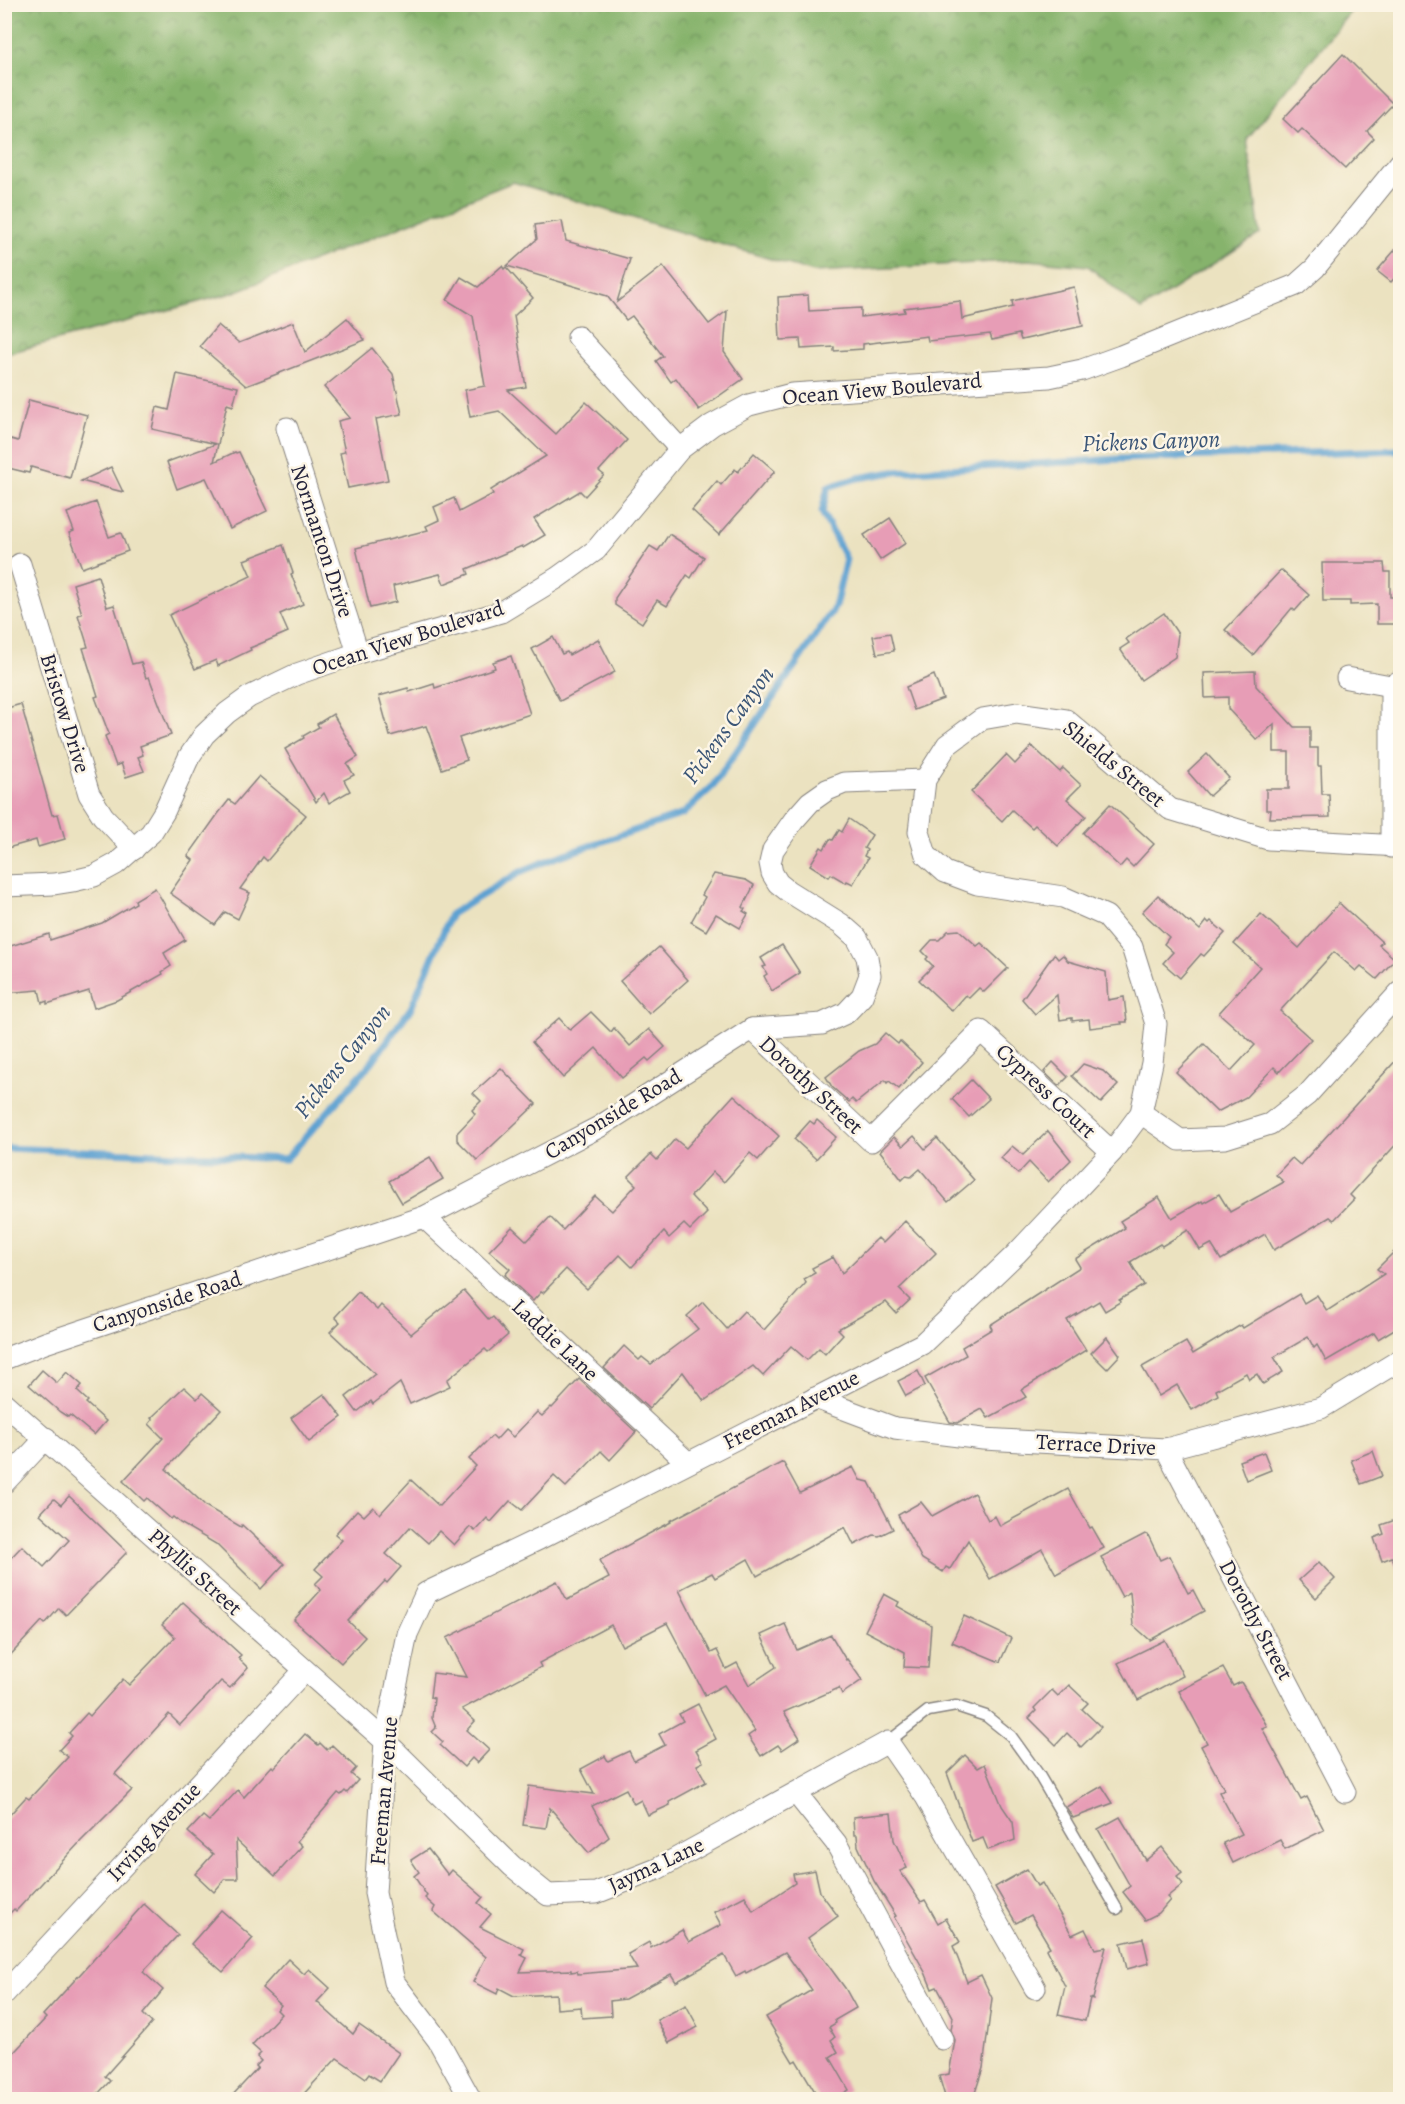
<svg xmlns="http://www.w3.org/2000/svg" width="1405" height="2104" font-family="Alegreya,serif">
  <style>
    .forest { fill: url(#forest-crowns); stroke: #546a54; stroke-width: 1.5 }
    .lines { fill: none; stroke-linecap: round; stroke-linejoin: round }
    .stream { stroke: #5da1d1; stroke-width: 7 }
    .building { fill: #e79db6 }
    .lane-casing { stroke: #86827e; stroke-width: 13 }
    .street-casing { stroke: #86827e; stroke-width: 23 }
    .lane { stroke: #fff; stroke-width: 10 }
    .street { stroke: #fff; stroke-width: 21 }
    .labels { text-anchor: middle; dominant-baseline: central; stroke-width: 5; stroke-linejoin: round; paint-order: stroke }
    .street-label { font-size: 22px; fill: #22223b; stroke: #fcf5e5 }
    .water-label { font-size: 24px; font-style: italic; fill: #3a5577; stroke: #fcf5e5 }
  </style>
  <defs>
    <pattern id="forest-crowns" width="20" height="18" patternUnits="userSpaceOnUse" patternTransform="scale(1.5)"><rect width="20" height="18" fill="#86b36c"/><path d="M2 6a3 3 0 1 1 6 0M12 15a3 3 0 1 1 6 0" fill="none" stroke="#6d915a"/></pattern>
  </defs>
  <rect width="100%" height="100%" fill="#fcf5e5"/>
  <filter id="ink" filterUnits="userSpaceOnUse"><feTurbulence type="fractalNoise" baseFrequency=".0167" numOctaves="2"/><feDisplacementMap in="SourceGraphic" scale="12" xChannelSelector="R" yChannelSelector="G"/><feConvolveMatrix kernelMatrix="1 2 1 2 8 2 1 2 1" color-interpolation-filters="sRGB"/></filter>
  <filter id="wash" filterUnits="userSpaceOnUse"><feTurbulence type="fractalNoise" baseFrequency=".008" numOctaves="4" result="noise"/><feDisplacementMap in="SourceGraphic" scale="24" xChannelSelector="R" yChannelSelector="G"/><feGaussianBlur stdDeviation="1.35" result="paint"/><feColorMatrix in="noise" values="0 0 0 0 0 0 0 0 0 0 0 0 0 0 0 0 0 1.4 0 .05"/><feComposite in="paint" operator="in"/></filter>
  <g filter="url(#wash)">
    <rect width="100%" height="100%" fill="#ebe2c0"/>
    <!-- forest -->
    <polygon class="forest" points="5,4 1356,4 1356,5 1247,139 1260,234 1141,310 1088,266 1029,260 814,272 513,182 232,293 5,354"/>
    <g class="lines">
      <!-- stream -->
      <polyline class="stream" points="4,1148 286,1159 372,1062 411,1008 451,914 522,871 554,858 683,814 712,787 835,607 846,559 822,512 828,487 858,478 893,472 1119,459 1400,450"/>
    </g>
    <g id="blocks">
      <!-- building -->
      <g class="building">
        <polygon points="1343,54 1393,104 1367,131 1374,138 1345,169 1302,129 1298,133 1283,119"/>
        <polygon points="562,221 566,241 630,259 617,302 663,266 709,324 727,311 724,352 743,379 699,410 676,378 671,382 656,361 663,356 632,316 626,320 607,296 507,266 537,239 535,225"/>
        <polygon points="1401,243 1401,271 1391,282 1377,271"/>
        <polygon points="502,266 504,269 506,267 533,298 514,316 526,387 508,390 556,434 586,402 627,440 599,471 604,475 585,496 580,491 534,519 545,535 523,548 522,546 467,569 469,574 444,584 440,574 393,586 396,602 370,608 356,548 428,530 426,526 439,520 434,507 454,498 459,512 493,494 491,490 546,456 499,411 470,417 465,390 485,386 473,316 447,300 461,277 478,287"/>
        <polygon points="1074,287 1083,326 1021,340 1019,334 992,340 990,334 928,341 927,336 863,344 863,349 834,351 834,347 801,349 800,339 780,340 778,297 808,295 809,311 861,308 861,317 905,312 904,308 960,301 962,319 1013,307 1012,301"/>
        <polygon points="347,318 365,340 246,386 200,346 218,325 239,343 293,322 305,352"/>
        <polygon points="372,348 393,374 402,414 376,419 388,480 348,488 340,453 345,452 338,421 350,418 324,387"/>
        <polygon points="177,374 238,387 233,406 227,404 214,462 235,452 236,453 239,452 267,511 230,529 206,478 177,489 167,462 216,444 152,429 157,407 169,410"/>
        <polygon points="29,400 87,415 70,478 31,467 29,473 4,467 11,439 18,441"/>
        <polygon points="754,453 775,471 719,535 692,510 717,481 721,485 735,469 738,472"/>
        <polygon points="111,467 123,492 81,481"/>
        <polygon points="96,502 109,537 121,533 128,551 82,568 69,533 74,531 67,513"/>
        <polygon points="890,518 906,543 880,560 864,535"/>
        <polygon points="669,534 704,557 691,578 687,575 667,606 657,600 642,623 615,605 615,598 650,546 658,551"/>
        <polygon points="283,545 293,573 291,574 303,604 280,614 288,632 250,648 251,650 218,666 216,660 195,669 169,615 251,576 244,560"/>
        <polygon points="1322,563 1384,563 1385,572 1390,572 1390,597 1401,597 1401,624 1377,624 1377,604 1350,605 1350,601 1323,601"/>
        <polygon points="1281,570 1309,595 1295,611 1292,608 1253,655 1225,630"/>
        <polygon points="98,576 107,607 114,605 132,664 141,662 146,678 149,677 171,735 140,746 143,755 138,757 144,771 126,777 121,763 116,766 105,736 109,734 95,697 98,696 83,648 88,647 78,615 82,614 73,584"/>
        <polygon points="1164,613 1178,634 1175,657 1141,680 1120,649 1129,643 1126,639"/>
        <polygon points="890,633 894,651 877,654 873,636"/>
        <polygon points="553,637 562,654 567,652 569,655 598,639 615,672 560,701 532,649"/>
        <polygon points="511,656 530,714 459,738 467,760 442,769 426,726 390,736 379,696 408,688 409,692 434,684 435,688 495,668 493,662"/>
        <polygon points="1255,671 1256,686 1294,727 1310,727 1310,748 1318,748 1318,766 1321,766 1322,794 1329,794 1330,817 1270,818 1271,810 1266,810 1266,789 1289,789 1289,752 1274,752 1274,724 1257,740 1228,709 1228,697 1205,698 1204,673"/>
        <polygon points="934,675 943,699 914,710 906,687"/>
        <polygon points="21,704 52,815 58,814 65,839 38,847 36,840 4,849 4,709"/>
        <polygon points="333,714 358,757 347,764 354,775 344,780 350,791 329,803 324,793 316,802 285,749 304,738 303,736 319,727 317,724"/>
        <polygon points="1032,746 1060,772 1063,768 1081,785 1067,799 1086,816 1058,846 1035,825 1032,828 1012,810 1002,821 971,792 1006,755 1015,764"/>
        <polygon points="1207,754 1229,778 1209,796 1188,772"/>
        <polygon points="259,776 306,815 267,861 263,857 240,889 250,893 238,919 225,912 215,925 170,893 193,860 188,856 218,814 229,800 235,804"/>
        <polygon points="1110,804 1154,844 1133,867 1126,860 1120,867 1083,833"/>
        <polygon points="849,819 872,835 864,848 867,850 864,856 868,858 853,884 847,881 846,883 831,874 829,877 810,865 821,847 824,849 830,839 833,840 839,830 842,832"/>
        <polygon points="714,874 746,880 754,885 743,907 745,909 743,911 748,914 740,928 716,914 706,931 691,922 705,897 702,895"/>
        <polygon points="155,888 185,940 164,953 171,966 162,972 163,974 117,1000 94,1008 89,991 47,1004 47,1001 42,1003 39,990 4,993 4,948 49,934 50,940 102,923 136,903 135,900"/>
        <polygon points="1158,895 1189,923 1191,922 1200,930 1207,921 1209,923 1211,921 1225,933 1204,956 1201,954 1180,978 1163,963 1173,952 1164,944 1169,937 1142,912"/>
        <polygon points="1339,903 1382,942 1379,945 1395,959 1377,979 1361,966 1356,971 1334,952 1280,1011 1311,1039 1279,1072 1274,1067 1246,1097 1217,1112 1176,1072 1204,1044 1231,1071 1255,1045 1219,1013 1260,967 1234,944 1261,914 1299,948"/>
        <polygon points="959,930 977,946 981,943 1008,968 984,992 979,988 969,998 966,995 952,1011 919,980 933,966 926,959 928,957 922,951 932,940 939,940 948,931"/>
        <polygon points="782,945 800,973 772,991 764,976 767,974 763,967 766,966 761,958"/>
        <polygon points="659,947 688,980 649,1014 620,981"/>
        <polygon points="1054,954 1058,959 1063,955 1068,961 1106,972 1108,1000 1124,997 1127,1022 1121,1022 1122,1024 1090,1028 1089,1019 1072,1021 1072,1018 1060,1020 1057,995 1035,1014 1022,999"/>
        <polygon points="591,1012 611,1032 614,1028 630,1046 649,1029 665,1047 649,1061 646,1058 622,1078 596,1048 563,1078 532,1042 559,1018 570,1030"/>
        <polygon points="885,1033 898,1044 900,1041 922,1062 899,1089 889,1081 887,1083 885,1080 856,1103 852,1099 849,1102 832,1087 826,1077 859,1051 875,1044"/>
        <polygon points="1401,1055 1401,1139 1350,1195 1354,1199 1334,1220 1330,1217 1274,1250 1265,1234 1221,1260 1211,1244 1200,1250 1188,1230 1162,1246 1160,1244 1130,1262 1144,1285 1119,1300 1120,1302 1105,1311 1099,1301 1067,1320 1086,1350 1021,1390 1026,1397 1001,1411 988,1418 982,1409 957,1423 950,1422 925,1378 966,1355 962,1347 992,1329 990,1325 1080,1267 1075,1259 1125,1228 1120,1221 1159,1197 1172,1218 1202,1201 1203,1203 1219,1194 1230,1212 1284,1182 1276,1175 1292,1158 1300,1165"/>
        <polygon points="1053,1062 1068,1077 1059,1086 1044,1072"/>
        <polygon points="1083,1064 1103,1071 1118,1085 1101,1103 1072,1076"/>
        <polygon points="501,1068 536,1104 477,1160 457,1140 457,1133 475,1114 472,1110 481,1101 473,1093"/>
        <polygon points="971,1080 989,1099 969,1117 952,1099"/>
        <polygon points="734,1095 779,1136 758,1160 750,1153 724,1182 713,1172 691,1196 707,1213 690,1230 684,1224 669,1238 664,1232 632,1267 620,1255 587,1289 566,1269 543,1293 541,1292 533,1301 505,1275 510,1269 489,1251 512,1227 527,1241 550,1217 563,1230 595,1196 612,1211 636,1185 628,1177 651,1154 657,1160 675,1139 686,1148"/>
        <polygon points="817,1120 836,1137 816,1159 794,1139 810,1121 814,1124"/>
        <polygon points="1048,1131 1071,1160 1048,1182 1029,1162 1018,1174 1001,1158 1012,1146 1023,1155"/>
        <polygon points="914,1136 925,1149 937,1138 974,1180 948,1202 920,1169 911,1177 906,1176 902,1180 880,1151 894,1137 903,1146"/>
        <polygon points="430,1157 443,1179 402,1203 389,1181"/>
        <polygon points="905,1221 936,1253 899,1289 910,1300 896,1313 886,1302 838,1329 843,1334 825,1354 819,1348 807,1360 791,1346 763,1376 753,1366 704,1401 683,1372 649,1409 604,1368 624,1346 639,1360 642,1357 651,1364 698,1329 687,1316 703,1302 727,1329 744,1311 764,1330 806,1283 804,1279 815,1273 812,1268 833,1257 842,1273 878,1238 883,1243"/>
        <polygon points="1401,1245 1401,1325 1378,1339 1374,1333 1326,1361 1317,1345 1314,1348 1308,1337 1274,1357 1283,1372 1263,1384 1257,1374 1249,1379 1246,1373 1216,1390 1218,1395 1192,1410 1177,1385 1159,1396 1142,1367 1186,1342 1193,1354 1241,1325 1243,1328 1299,1294 1304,1303 1317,1295 1327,1311 1384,1274 1377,1269"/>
        <polygon points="464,1291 489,1320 493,1317 508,1335 488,1352 485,1349 447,1380 450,1386 410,1404 400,1383 373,1404 371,1401 357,1412 346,1397 375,1374 330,1332 340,1322 335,1317 358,1292 377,1310 381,1305 411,1334"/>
        <polygon points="1107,1337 1120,1355 1107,1369 1091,1353"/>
        <polygon points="42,1370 57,1383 67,1372 82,1385 77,1391 88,1401 86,1403 106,1421 94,1435 70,1415 68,1417 60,1412 29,1385"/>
        <polygon points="918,1371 925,1386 906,1396 898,1381"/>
        <polygon points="579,1379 636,1432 610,1460 601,1451 566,1487 554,1476 522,1510 510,1501 491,1522 487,1518 475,1531 470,1527 454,1545 439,1531 428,1543 410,1527 386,1554 401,1567 387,1583 385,1581 348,1621 365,1637 341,1663 294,1620 321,1590 315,1584 323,1576 315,1569 342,1540 335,1534 357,1510 364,1516 373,1507 380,1514 411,1480 439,1506 476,1466 469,1459 492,1436 496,1440 505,1430 513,1437 537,1412 542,1416 551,1407 552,1408"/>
        <polygon points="184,1387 197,1399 202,1393 221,1410 166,1469 207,1507 241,1527 242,1525 284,1564 261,1589 216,1544 180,1523 173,1517 171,1519 147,1498 144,1501 123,1481 163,1438 149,1424 153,1419 151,1418"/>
        <polygon points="324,1394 342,1417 309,1442 291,1418"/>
        <polygon points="1373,1451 1382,1476 1361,1484 1351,1460"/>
        <polygon points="1264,1452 1271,1470 1246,1480 1239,1461"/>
        <polygon points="783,1462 800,1493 853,1467 860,1480 869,1482 893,1529 879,1536 874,1535 854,1545 845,1527 757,1576 748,1559 715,1578 712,1573 679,1590 711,1653 717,1650 726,1669 737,1663 749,1685 776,1667 761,1635 785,1624 797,1650 831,1635 846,1660 847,1659 862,1680 842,1694 839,1688 784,1712 800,1738 782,1750 778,1745 761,1756 748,1736 755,1731 724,1685 705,1695 667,1623 622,1646 611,1625 539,1663 541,1667 462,1709 475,1721 467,1730 489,1750 477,1763 472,1758 464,1767 440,1745 443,1742 432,1732 436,1728 432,1718 434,1698 430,1697 433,1673 467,1677 447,1638 557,1581 567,1600 609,1578 600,1560 671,1522 670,1521"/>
        <polygon points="1068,1489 1090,1528 1092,1527 1104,1548 1056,1574 1042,1549 990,1579 968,1540 950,1569 946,1567 943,1572 922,1559 898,1515 921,1502 932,1516 974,1493 988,1520 995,1516 1000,1526"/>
        <polygon points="69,1496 127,1552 66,1615 59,1608 45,1624 42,1621 4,1662 4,1565 22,1546 44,1567 69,1540 40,1514 54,1499 61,1505"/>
        <polygon points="1401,1518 1401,1573 1399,1573 1392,1557 1382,1561 1374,1538 1384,1534 1381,1525"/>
        <polygon points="1145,1534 1148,1535 1160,1560 1169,1556 1188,1593 1193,1590 1204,1611 1150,1640 1133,1625 1130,1592 1122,1597 1101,1557"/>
        <polygon points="1319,1562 1335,1579 1316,1598 1299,1580"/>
        <polygon points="884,1594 899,1602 897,1606 931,1625 928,1668 904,1667 905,1652 865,1631"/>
        <polygon points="183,1602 241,1655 238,1658 248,1668 230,1688 221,1681 180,1725 169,1714 115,1774 132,1790 81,1841 16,1911 14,1909 4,1919 4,1821 26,1797 29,1799 68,1757 59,1750 72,1736 69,1733 87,1713 90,1716 123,1679 129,1685 175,1637 162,1625"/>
        <polygon points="964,1616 1011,1638 1000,1662 952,1642"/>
        <polygon points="1165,1640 1183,1676 1138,1700 1118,1663"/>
        <polygon points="1223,1668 1233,1686 1241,1682 1267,1726 1262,1728 1301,1800 1307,1797 1324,1830 1285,1849 1280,1840 1233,1863 1223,1843 1242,1834 1219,1792 1224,1789 1201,1746 1207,1743 1179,1691"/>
        <polygon points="1069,1685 1088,1703 1082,1709 1101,1727 1081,1747 1067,1733 1056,1745 1029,1718 1036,1711 1034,1708 1052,1690 1058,1696"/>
        <polygon points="698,1704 716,1739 696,1750 703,1762 697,1765 706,1782 669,1802 670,1805 648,1815 641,1800 634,1804 626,1789 592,1806 609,1837 589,1853 550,1808 546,1828 523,1825 529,1786 594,1794 581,1769 605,1756 608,1761 629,1751 634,1761 665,1745 659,1734 683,1721 679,1714"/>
        <polygon points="305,1734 318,1745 320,1743 327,1750 332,1745 356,1768 351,1774 358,1780 347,1793 345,1791 341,1795 338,1793 297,1841 302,1846 275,1876 236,1840 238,1879 225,1879 214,1892 195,1874 213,1854 188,1832 203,1816 209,1821 238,1790 244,1797 272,1766 274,1768"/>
        <polygon points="965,1755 978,1768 985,1764 1002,1806 1013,1822 1015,1840 988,1850 983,1838 972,1842 947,1773"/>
        <polygon points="1102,1786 1113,1803 1073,1818 1066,1807"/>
        <polygon points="891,1813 894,1840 907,1868 900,1871 921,1902 925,1900 938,1923 946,1918 960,1942 953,1946 967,1982 981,1975 992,1998 983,2068 974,2096 959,2100 946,2100 939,2076 949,2074 955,2040 951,2030 953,2017 937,1987 932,1989 925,1972 894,1917 896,1916 874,1881 858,1846 857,1835 854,1835 853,1817"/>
        <polygon points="1120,1817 1146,1860 1162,1847 1182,1873 1177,1877 1183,1884 1167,1897 1170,1900 1159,1913 1145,1920 1123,1892 1130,1886 1098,1829"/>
        <polygon points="428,1849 448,1875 452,1870 483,1897 478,1903 491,1914 480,1927 524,1949 521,1955 527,1958 520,1972 571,1970 571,1972 577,1971 578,1974 637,1969 628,1954 649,1942 651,1948 682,1930 689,1942 721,1925 714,1912 745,1896 753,1911 795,1883 793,1874 815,1870 820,1892 838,1916 808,1938 845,1988 856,2008 835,2020 836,2023 829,2027 835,2037 831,2040 838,2052 830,2057 849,2090 833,2100 820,2100 796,2060 793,2062 766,2017 812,1990 785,1952 746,1973 745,1971 736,1976 724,1955 676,1982 671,1974 625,1999 610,2001 611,2016 582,2018 581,2007 557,2009 556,1994 514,1996 499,1988 497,1994 473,1982 486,1957 433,1911 435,1907 425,1898 427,1896 414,1876 419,1872 411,1860"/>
        <polygon points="1027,1869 1037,1886 1042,1883 1072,1935 1085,1929 1095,1949 1106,1947 1093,1999 1090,1998 1085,2021 1058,2015 1065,1986 1046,1949 1050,1947 1031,1915 1016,1923 995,1887"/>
        <polygon points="144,1904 178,1935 143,1972 163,1990 143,2014 152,2023 105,2076 110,2081 92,2100 4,2100 4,2063 46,2018 43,2015"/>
        <polygon points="221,1910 253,1938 223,1972 191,1944"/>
        <polygon points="1143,1938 1149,1963 1127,1969 1121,1943"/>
        <polygon points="288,1959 304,1974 309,1969 330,1988 317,2002 353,2034 359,2025 399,2053 380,2081 369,2074 366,2078 337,2058 298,2100 228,2100 258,2068 256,2066 261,2061 257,2057 261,2053 252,2045 281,2014 277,2010 281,2005 262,1988"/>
        <polygon points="686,2005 698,2027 669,2043 657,2020"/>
      </g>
    </g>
  </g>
  <g filter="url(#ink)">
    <use href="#blocks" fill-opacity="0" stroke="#86827e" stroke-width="1.5"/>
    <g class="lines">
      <defs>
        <polyline id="lane" points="888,1742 928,1711 956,1706 986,1716 1011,1736 1039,1775 1117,1909"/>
        <g id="street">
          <polyline points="578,337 680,449"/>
          <polyline points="287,428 358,653"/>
          <polyline points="20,564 89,794 103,816 134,849"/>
          <polyline points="1347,678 1391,686"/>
          <polyline points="1391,847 1391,686 1400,681"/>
          <polyline points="4,886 54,884 73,881 94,876 116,864 151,833 164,812 189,757 204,735 227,713 249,697 297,674 358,653 501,612 557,578 596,550 680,449 712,425 749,405 792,394 1049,377 1082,370 1121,356 1296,285 1315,268 1400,163"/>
          <polyline points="752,1029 871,1141 981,1031 1112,1152"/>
          <polyline points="1141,1113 1180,1140 1225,1138 1270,1124 1307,1095 1400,992"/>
          <polyline points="424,1217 687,1462"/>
          <polyline points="4,1359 45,1343 424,1217 599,1127 752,1029 822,1024 846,1013 862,996 870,975 867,957 857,938 841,924 788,891 778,883 772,873 770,863 773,850 794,820 810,802 827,790 844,783 925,780"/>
          <polyline points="815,1398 895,1428 983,1439 1166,1449 1321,1408 1400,1360"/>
          <polyline points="4,1403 385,1741 512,1866 548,1895 596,1893 657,1869 888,1742 926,1797 1035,1988"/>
          <polyline points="1166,1449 1345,1792"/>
          <polyline points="4,1483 46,1438"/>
          <polyline points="796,1793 836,1843 942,2039"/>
          <polyline points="4,1994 304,1671"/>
          <polyline points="471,2100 438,2040 394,1982 375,1893 385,1741 407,1634 426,1593 539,1539 922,1344 1016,1254 1112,1152 1141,1113 1152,1063 1156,1024 1132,947 1106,916 1063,897 977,884 945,872 926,855 919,832 925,780 947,745 982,719 1017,713 1066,720 1170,809 1268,839 1400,846"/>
        </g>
      </defs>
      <!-- lane casing -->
      <use href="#lane" class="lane-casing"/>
      <!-- street casing -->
      <use href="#street" class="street-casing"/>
      <!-- lane -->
      <use href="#lane" class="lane"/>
      <!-- street -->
      <use href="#street" class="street"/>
    </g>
  </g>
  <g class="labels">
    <!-- street labels -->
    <g class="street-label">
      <text transform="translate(882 389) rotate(-5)">Ocean View Boulevard</text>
      <text transform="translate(322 541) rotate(72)">Normanton Drive</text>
      <text transform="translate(408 638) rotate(-18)">Ocean View Boulevard</text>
      <text transform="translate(65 713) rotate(73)">Bristow Drive</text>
      <text transform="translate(1114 764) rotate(39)">Shields Street</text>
      <text transform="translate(811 1085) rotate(43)">Dorothy Street</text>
      <text transform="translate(1046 1091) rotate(43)">Cypress Court</text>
      <text transform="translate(613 1114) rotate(-31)">Canyonside Road</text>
      <text transform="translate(167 1302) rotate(-18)">Canyonside Road</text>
      <text transform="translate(555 1340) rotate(43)">Laddie Lane</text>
      <text transform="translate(791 1410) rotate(-27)">Freeman Avenue</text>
      <text transform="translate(1096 1445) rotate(3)">Terrace Drive</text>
      <text transform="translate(195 1572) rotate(42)">Phyllis Street</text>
      <text transform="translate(1256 1620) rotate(62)">Dorothy Street</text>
      <text transform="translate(384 1791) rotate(-85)">Freeman Avenue</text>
      <text transform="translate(154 1832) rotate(-47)">Irving Avenue</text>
      <text transform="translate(656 1865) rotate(-25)">Jayma Lane</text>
    </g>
    <!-- water labels -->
    <g class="water-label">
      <text transform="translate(1151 441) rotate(-2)">Pickens Canyon</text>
      <text transform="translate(728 725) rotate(-54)">Pickens Canyon</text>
      <text transform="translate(342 1061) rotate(-51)">Pickens Canyon</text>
    </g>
  </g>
  <!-- margin -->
  <rect width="1405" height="2104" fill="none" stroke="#fcf5e5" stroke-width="24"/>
</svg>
